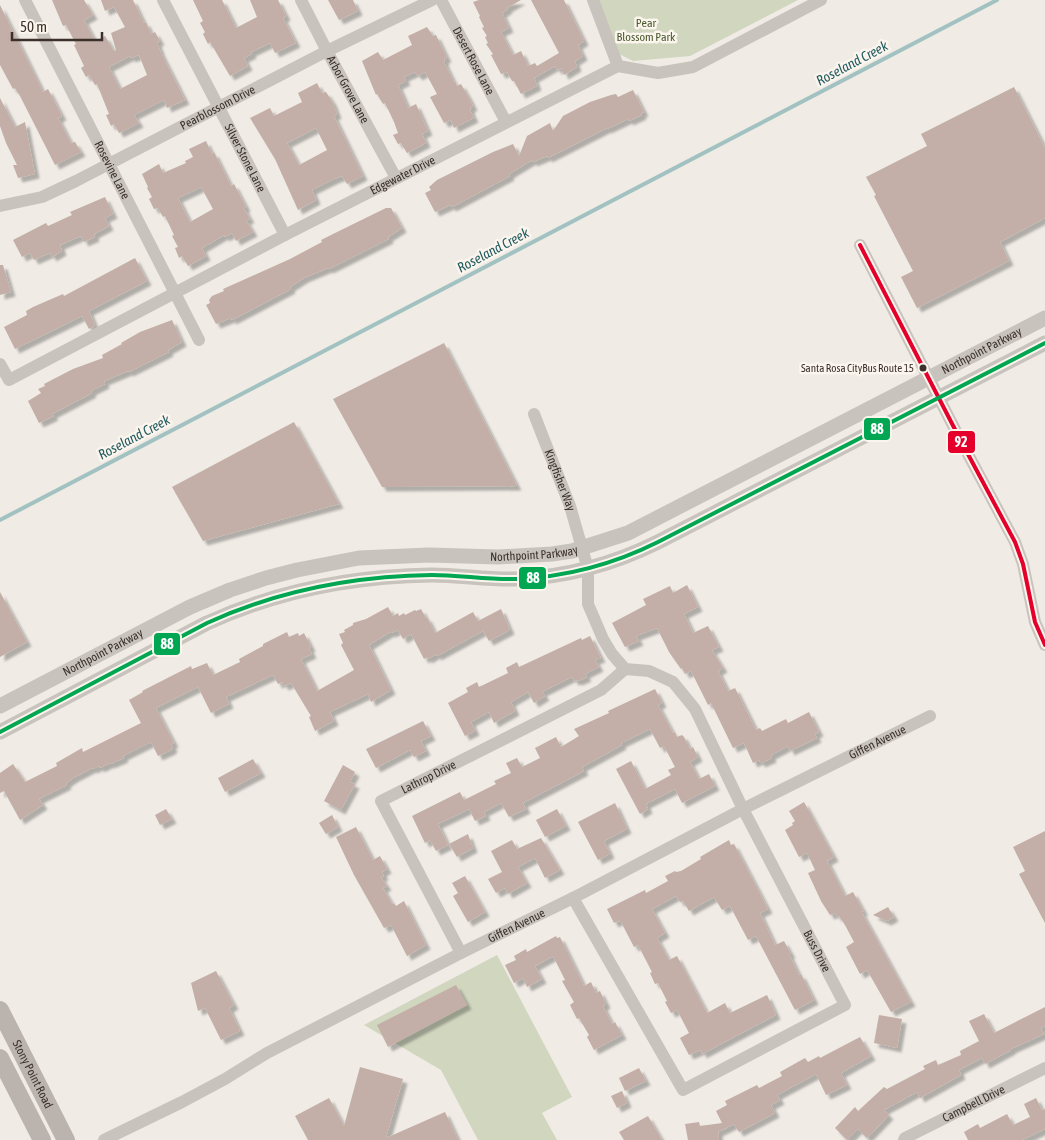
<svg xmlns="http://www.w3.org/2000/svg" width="1045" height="1140" font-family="'Asap Condensed',sans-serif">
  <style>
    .green { fill: #d1d6bf }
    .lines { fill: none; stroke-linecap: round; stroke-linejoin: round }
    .stream { stroke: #a1c2c1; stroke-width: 4 }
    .building { fill: #c3afa7; fill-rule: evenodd; filter: url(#shadow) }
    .minor { stroke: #c9c3be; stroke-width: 12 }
    .tertiary { stroke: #c9c3be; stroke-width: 15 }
    .secondary { stroke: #bab3ae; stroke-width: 18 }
    .bus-1-casing { stroke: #fbf5ee; stroke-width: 8 }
    .bus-2-casing { stroke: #fbf5ee; stroke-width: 8 }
    .bus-1 { stroke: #e4002b; stroke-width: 4 }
    .bus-2 { stroke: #00a651; stroke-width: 4 }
    .bus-dot { fill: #3b302b; stroke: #fbf5ee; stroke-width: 2 }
    .labels { text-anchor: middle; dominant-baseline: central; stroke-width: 5; stroke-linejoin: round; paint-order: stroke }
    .bus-label { font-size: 11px; fill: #3b302b; stroke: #fbf5ee; text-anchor: end }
    .park-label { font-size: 12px; fill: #4a5a2e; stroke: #fbf5ee }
    .street-label { font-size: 12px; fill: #3b302b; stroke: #fbf5ee }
    .water-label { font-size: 14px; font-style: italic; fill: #1f5a5e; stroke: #fbf5ee }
    .line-badge { stroke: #fbf5ee; stroke-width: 2 }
    .badge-label { font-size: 14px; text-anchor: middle; font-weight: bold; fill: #fff }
  </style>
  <defs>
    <filter id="shadow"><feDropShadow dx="4.5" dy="4.5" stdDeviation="1" flood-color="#0004"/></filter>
  </defs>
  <rect width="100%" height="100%" fill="#f0ebe5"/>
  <!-- green -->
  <g class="green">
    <polygon points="596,0 798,0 690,56 633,61 617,53"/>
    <polygon points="497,955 572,1097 542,1113 557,1140 478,1140 441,1070 364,1025"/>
  </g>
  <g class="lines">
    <!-- stream -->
    <polyline class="stream" points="0,520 997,0"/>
  </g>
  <!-- building -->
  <g class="building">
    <path d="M 52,0 L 84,0 L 93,15 L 84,20 L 95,41 L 105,36 L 114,51 L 116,50 L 111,33 L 125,27 L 114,7 L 105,11 L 101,0 L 133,0 L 144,23 L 146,22 L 151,34 L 155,32 L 160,41 L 157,42 L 161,53 L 185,100 L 167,108 L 164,100 L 134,115 L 139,123 L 119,133 L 114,124 L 111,126 L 106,115 L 109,114 L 97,84 L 95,85 L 89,75 L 86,77 L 81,68 L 84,66 L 74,45 L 76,44 L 66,25 L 63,26 ZM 139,55 L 147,75 L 120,89 L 109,67 L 130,56 L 131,58 Z"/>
    <polygon points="193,0 222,0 236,28 257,17 250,0 278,0 286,16 283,18 296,43 275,53 270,43 251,52 252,54 244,58 248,66 230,76 210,42 208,44 203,34 205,32 200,23 203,21"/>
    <polygon points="328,0 353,0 358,11 339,20"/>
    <polygon points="479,0 521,0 507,8 508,9 502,13 509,28 501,32 513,55 521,51 528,66 535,63 537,66 559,53 531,0 564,0 584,41 578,45 583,56 575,61 577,67 564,75 561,68 557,70 555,66 534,78 537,86 521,94 514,81 512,81 507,72 501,74 491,55 493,54 486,44 488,43 485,37 487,36 482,28 484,27 479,17 480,16 473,2"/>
    <polygon points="0,5 43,92 48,89 62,116 58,118 71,143 75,142 81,152 55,165 20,96 15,88 13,89 0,65"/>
    <polygon points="427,27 433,36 436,35 447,58 444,59 445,64 454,82 455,81 457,86 461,84 468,96 473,106 470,108 471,112 474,118 454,128 451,120 444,123 430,97 437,94 425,72 418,76 415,72 404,77 406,81 398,85 408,108 416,104 428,131 422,134 426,143 407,153 401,143 398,144 393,135 398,133 394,122 385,103 383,104 377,94 376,95 362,61 378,52 383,60 412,45 408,36"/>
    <path d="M 317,83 L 322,93 L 326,92 L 332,101 L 337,114 L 334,116 L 363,176 L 347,184 L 342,176 L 334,179 L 312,190 L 316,200 L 298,210 L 275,159 L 250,118 L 270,108 L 274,116 L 302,102 L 298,93 ZM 316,128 L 327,150 L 299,165 L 287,143 Z"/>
    <polygon points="1014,87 1045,148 1045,218 1000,242 1009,261 917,308 901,277 913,271 874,196 876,195 866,177 927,146 921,134"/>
    <polygon points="633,90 644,112 641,113 642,115 629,121 628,119 607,129 607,128 548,158 547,156 533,162 532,160 509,174 510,176 452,207 450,205 435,212 425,193 431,190 429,187 437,180 493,152 513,144 519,156 527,136 543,127 550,123 553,131 563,116 590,102 611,95 616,94 618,97"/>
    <polygon points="0,98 15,127 25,122 35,174 18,178 13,165 17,165 6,143 0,126"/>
    <path d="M 206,141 L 212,154 L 214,152 L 231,186 L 234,184 L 246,207 L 244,208 L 250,219 L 246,220 L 253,232 L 236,241 L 232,233 L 225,237 L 224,235 L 202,248 L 206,256 L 188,266 L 182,256 L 179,258 L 175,248 L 178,247 L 172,236 L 174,235 L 165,216 L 163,217 L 158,208 L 154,209 L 149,199 L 152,197 L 147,188 L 148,187 L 142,174 L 159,164 L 163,173 L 186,163 L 185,161 L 193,157 L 189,149 ZM 201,187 L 213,209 L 190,222 L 178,198 Z"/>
    <polygon points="105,197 113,214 105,218 109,226 94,234 95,237 84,242 81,236 60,245 62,251 52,257 50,253 34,260 30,253 22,257 13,240 46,223 48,226 72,215 70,212"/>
    <polygon points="386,208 391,208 402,228 388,237 389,239 329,269 328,268 304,278 290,287 291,289 232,320 231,318 216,324 206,305 210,303 209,300 212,296 224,291 223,289 290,259 322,242 321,240 335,233"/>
    <polygon points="135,258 147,281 89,311 95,326 89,329 82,316 15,349 4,327 27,315 26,311 33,307 63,294 64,296"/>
    <polygon points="0,265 3,265 11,292 0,295"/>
    <polygon points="172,320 182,342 168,350 169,352 129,372 128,371 104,381 105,384 91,391 92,393 52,414 54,416 39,423 28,401 41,393 38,389 45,386 44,384 73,369 103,358 102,355 122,344 121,343 140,332"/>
    <polygon points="444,343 517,486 382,487 333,399"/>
    <polygon points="294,422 339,504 203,541 172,487"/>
    <polygon points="687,585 698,607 684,614 693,633 708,626 719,647 712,650 723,668 718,671 728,691 735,688 756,730 760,728 762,731 786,719 788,723 809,712 819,732 815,734 817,738 790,751 788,746 771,755 772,758 761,763 759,760 753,763 744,743 733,748 711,703 708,705 691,671 685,674 682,668 681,669 669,652 657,628 636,636 639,641 625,647 612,623 646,605 643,599 670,586 673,593"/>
    <polygon points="0,592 27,642 0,657"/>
    <polygon points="388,607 393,616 398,613 399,616 404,613 405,615 415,610 416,611 421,609 426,618 427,617 435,633 473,612 478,621 501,609 510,630 489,641 483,631 437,656 436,654 428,659 427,657 424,659 411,634 403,639 398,630 391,633 390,632 369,645 391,690 371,702 368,694 330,712 334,721 315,731 309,717 311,716 291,683 284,686 282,682 278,684 273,675 226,697 229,704 211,713 198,687 156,708 174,743 171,744 173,747 171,750 158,756 151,742 123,756 124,758 110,764 110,763 100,768 99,766 93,769 92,768 73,778 66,783 67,785 39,799 43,805 20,820 4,791 0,793 0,773 13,764 25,782 57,766 56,763 82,748 83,752 141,723 129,700 143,692 142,691 191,666 192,669 207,663 213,675 240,662 239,659 263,646 263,644 287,632 289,637 298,633 299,636 304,633 311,647 309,648 312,654 301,659 317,691 354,670 341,645 343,643 339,634 345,632 344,630 353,625 353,623 366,619"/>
    <polygon points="590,636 601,658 595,660 599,667 585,674 587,677 578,681 577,680 574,681 572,677 542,692 545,696 534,703 528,692 511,702 515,711 494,723 489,712 471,722 475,731 465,736 448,703 468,692 466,688 477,682 479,687 508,673 506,668 517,662 519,667 581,638 582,640"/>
    <polygon points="655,689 662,703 658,705 673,733 675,732 677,737 682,735 684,737 690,749 693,747 698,757 690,762 699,779 709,774 715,786 682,803 675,789 646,804 648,809 640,814 616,769 631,761 645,789 671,775 668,770 675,767 664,746 660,748 650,729 621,743 622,745 582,767 584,771 523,803 526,809 509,817 501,803 484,812 486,816 475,821 469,809 438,824 448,845 436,851 430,840 425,843 412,816 460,792 464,800 496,784 494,781 511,773 506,763 517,758 522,767 540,758 535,748 556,737 561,747 579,736 574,729 609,713 608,711"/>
    <polygon points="423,721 431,736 421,741 426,751 414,757 410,750 376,768 366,749"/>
    <polygon points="253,759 261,773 225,792 218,778"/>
    <polygon points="343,765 355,772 350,782 355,784 341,810 324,801"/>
    <polygon points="804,802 834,857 827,861 845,896 853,892 864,912 861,911 911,1002 891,1012 867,970 860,974 846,947 854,942 845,925 839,916 837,917 835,913 830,915 821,901 808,873 815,870 807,853 799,857 785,830 793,825 792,823 795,821 789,811"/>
    <polygon points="615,803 627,829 604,841 610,854 598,860 578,822"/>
    <polygon points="166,809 172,819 160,825 155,815"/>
    <polygon points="557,809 566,826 545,837 536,820"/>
    <polygon points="332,815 338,827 326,834 319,823"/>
    <polygon points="356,827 373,860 380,856 387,869 382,872 384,876 381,877 387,886 383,888 392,904 394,903 396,906 404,901 426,945 407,956 391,925 384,928 354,875 336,837"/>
    <polygon points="1045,831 1045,923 1019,874 1025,871 1013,847"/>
    <polygon points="468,834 473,848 457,857 449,844"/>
    <polygon points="541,838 560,870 545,878 535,858 518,867 527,883 508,894 505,888 496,893 488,879 502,872 491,851 512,840 517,849"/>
    <polygon points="729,840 731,845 734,844 768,909 760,913 775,945 784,941 791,954 789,954 799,975 801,974 814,1000 795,1010 756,936 748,940 730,906 722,910 714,897 689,911 683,901 680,902 676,896 652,909 665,933 657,938 669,960 677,956 707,1013 725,1003 730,1013 767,995 776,1015 702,1054 701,1050 689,1055 680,1038 689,1033 677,1010 671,1013 665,1002 667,1001 658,983 655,984 650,973 652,972 638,945 634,947 621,922 618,921 614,923 607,909 645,890 646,893 668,881 665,876 675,871 676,872 681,871 701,859 700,857"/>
    <polygon points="465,876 485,912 468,922 453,896 458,893 452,883"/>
    <polygon points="888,907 894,917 887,921 873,915"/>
    <polygon points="556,936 557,938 560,937 584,986 591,982 596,993 600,991 606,1004 603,1006 612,1024 615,1022 622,1035 594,1050 587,1037 589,1035 579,1018 577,1019 570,1005 574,1002 562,981 565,980 553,956 535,966 542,979 527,987 523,978 514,983 505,965 516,960 514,956 526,949 527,952"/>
    <polygon points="216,971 234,1005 229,1008 240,1031 221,1040 205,1008 198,1011 191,983"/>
    <polygon points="456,985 467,1005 388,1047 377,1025"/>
    <polygon points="1045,1007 1045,1026 1041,1028 1044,1034 1011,1049 1011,1050 985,1064 982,1058 959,1070 961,1075 920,1098 917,1092 884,1110 889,1115 867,1138 858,1129 847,1140 835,1128 855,1107 858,1111 884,1087 887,1089 925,1069 923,1066 936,1060 938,1065 961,1055 960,1051 979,1041 969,1021 984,1014 994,1033"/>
    <polygon points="879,1015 902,1019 897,1048 874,1043"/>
    <polygon points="860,1037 871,1056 841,1073 847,1085 826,1095 816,1074 777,1095 780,1100 771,1105 775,1113 760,1121 739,1132 734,1124 718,1132 719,1140 688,1140 685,1124 699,1122 700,1126 722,1123 716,1111 727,1105 725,1101 757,1085 759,1088 782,1076 780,1072 805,1058 808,1062 819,1056 820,1058"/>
    <polygon points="360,1067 403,1079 386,1138 445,1112 458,1140 308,1140 295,1116 329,1098 344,1126"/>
    <polygon points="639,1068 646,1081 625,1091 619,1078"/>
    <polygon points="622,1091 627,1103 617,1108 611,1096"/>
    <polygon points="1036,1098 1042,1110 1045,1109 1045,1129 1022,1140 968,1140 964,1132 978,1124 980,1128 1007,1114 1013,1125 1030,1117 1024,1104"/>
    <polygon points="648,1116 662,1140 624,1140 619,1132"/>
  </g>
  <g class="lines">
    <!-- minor -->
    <g class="minor">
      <path id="s1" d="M 25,0 L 199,340"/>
      <path id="s2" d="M 163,0 L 285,235"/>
      <path id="s3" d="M 301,0 L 327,51 L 396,178"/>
      <path id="s4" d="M 441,0 L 506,122"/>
      <polyline points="593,0 618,66"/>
      <path id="s5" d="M 0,206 L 42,197 L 76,181 L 327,51 L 432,0"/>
      <polyline points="860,245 962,443 1015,542 1023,564 1035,622 1045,645"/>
      <path id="s6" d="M 0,364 L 9,380 L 285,235 L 618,66 L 658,73 L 693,67 L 821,0"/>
      <path id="s7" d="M 534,414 L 570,506 L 588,569 L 588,604 L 603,639 L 612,654 L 625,669 L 649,671 L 673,682 L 695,709 L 743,809 L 845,1005 L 683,1090 L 573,898"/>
      <path id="s8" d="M 461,953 L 381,801 L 601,690 L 625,669"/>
      <path id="s9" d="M 104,1140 L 182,1102 L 225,1079 L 267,1053 L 461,953 L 573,898 L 743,809 L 930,716"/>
      <path id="s10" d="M 904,1140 L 905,1138 L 1045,1068"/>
    </g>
    <!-- tertiary -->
    <g class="tertiary">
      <path id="s11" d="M 0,706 L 190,607 L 230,590 L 266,578 L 297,570 L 359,558 L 429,555 L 498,557 L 552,554 L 572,551 L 628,533 L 1045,318"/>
      <path d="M 0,732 L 207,623 C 277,591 355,576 432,575 C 460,575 488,580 516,579 C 566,577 614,564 658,542 L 1045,343"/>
    </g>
    <!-- secondary -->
    <g class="secondary">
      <path id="s12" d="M 0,1010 L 66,1140"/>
      <polyline points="0,1058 42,1140"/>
    </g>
    <defs>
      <polyline id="bus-1" points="860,245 962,443 1015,542 1023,564 1035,622 1045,645"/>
      <path id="bus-2" d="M 0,732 L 207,623 C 277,591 355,576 432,575 C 460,575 488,580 516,579 C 566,577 614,564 658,542 L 1045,343"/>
    </defs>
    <!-- bus-1 casing -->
    <use href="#bus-1" class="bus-1-casing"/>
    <!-- bus-2 casing -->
    <use href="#bus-2" class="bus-2-casing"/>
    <!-- bus-1 -->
    <use href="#bus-1" class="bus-1"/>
    <!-- bus-2 -->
    <use href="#bus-2" class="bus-2"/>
  </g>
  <!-- markers -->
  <circle class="bus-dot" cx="923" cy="368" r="4.5"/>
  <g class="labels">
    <!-- bus labels -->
    <g class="bus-label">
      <text x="914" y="368">Santa Rosa CityBus Route 15</text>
    </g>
    <!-- park labels -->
    <g class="park-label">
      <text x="646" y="23">Pear<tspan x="646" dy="14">Blossom Park</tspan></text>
    </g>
    <!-- street labels -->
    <g class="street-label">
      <text stroke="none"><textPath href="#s4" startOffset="69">Desert Rose Lane</textPath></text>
      <text stroke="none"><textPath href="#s3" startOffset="101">Arbor Grove Lane</textPath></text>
      <text stroke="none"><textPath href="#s5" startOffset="240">Pearblossom Drive</textPath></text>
      <text stroke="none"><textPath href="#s2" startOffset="178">Silver Stone Lane</textPath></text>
      <text stroke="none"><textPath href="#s1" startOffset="191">Rosevine Lane</textPath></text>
      <text stroke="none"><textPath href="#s6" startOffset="462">Edgewater Drive</textPath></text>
      <text stroke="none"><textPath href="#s11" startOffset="1061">Northpoint Parkway</textPath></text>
      <text stroke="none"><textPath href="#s7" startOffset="71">Kingfisher Way</textPath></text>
      <text stroke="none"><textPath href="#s11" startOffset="566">Northpoint Parkway</textPath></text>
      <text stroke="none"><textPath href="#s11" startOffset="116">Northpoint Parkway</textPath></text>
      <text stroke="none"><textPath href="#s9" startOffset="870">Giffen Avenue</textPath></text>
      <text stroke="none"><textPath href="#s8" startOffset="225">Lathrop Drive</textPath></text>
      <text stroke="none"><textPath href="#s9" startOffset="465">Giffen Avenue</textPath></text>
      <text stroke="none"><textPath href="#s7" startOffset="631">Buss Drive</textPath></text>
      <text stroke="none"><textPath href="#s12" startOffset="72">Stony Point Road</textPath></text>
      <text stroke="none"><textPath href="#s10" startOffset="79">Campbell Drive</textPath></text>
    </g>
    <!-- water labels -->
    <g class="water-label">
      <text transform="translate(852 63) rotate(-28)">Roseland Creek</text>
      <text transform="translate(493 250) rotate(-28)">Roseland Creek</text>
      <text transform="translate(134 437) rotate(-28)">Roseland Creek</text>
    </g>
  </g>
  <g class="line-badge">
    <rect x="863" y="417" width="28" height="24" rx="5" fill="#00a651"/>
    <rect x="947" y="430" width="29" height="24" rx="5" fill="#e4002b"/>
    <rect x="518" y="566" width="29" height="24" rx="5" fill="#00a651"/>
    <rect x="153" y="632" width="28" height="24" rx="5" fill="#00a651"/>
  </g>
  <g class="badge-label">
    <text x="877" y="434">88</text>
    <text x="961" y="447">92</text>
    <text x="533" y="583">88</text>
    <text x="167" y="649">88</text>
  </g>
  <!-- scale -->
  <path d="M12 32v8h90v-8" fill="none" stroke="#3b302b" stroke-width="2.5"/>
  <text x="20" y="32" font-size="15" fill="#3b302b" stroke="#fbf5ee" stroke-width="4" paint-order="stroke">50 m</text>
</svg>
